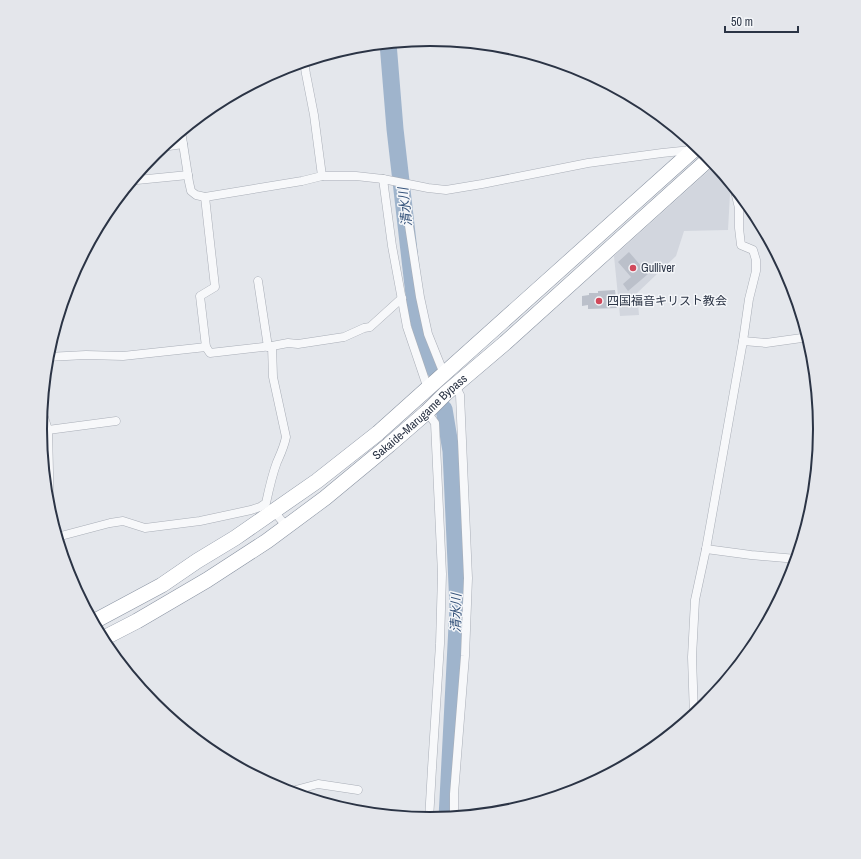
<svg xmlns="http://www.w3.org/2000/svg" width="861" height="859" font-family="'Archivo Narrow','Noto Sans JP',sans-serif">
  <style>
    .built { fill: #d2d6de }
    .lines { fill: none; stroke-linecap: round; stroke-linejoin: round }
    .river { stroke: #9fb4cc; stroke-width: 17 }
    .building { fill: #bbc0ca }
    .street-casing { stroke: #a9aeb7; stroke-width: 9 }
    .highway-casing { stroke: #8b94a3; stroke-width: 16 }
    .street { stroke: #f7f8fa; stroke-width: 8 }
    .highway { stroke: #fff; stroke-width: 15 }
    .poi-dot { fill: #d1495b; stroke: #f4f6f9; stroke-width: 1.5 }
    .labels { text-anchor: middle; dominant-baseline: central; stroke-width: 3; stroke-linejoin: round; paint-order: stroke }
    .poi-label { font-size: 12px; fill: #2b3445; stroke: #f4f6f9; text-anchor: start }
    .street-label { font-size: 12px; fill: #2b3445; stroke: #f4f6f9 }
    .water-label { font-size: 13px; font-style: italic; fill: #34527a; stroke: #f4f6f9 }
    .rim { fill: none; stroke: #2b3445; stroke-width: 2 }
  </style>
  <rect width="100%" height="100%" fill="#e4e7ec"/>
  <!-- built -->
  <polygon class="built" points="716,164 728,179 730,194 728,230 684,231 676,256 637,293 639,315 620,316 614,256"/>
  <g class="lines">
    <!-- river -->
    <g class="river">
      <polyline points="388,43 395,129 416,312 432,368"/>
      <polyline points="444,409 451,451 458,607 447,818"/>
    </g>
  </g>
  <!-- building -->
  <g class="building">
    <polygon points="629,252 648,274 628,291 623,284 631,277 618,262"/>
    <polygon points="615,290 617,308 588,309 588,305 582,306 582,296 589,295 589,293 598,293 598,291"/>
  </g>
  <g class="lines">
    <defs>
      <g id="street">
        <polyline points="304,62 306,74 314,115 322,176"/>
        <polyline points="181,131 189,182 191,191 196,195 205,197"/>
        <polyline points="162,147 183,144"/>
        <polyline points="383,179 392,246 407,327 428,389"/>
        <polyline points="137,180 188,175"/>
        <polyline points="404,184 406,206 420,297 428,334 444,374"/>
        <polyline points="258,281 268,347"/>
        <polyline points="743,341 766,343 809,337"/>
        <polyline points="272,346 288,343 298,344 344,337 364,328 370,327 402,298"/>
        <polyline points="47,357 86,355 123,356 206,347"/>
        <polyline points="42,411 48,430 50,515"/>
        <polyline points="427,412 435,423 442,574 440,644 432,768 429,820"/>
        <polyline points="48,430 116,421"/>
        <polyline points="272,509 287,527"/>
        <path d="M 57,537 L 110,523 L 123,521 L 145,528 L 200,521 L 251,510 L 260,507 L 266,503 C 269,489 272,475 277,462 C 281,453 284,447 286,437 L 273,377 L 272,346 L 210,353 L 206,347 L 200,296 L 215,287 L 205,197 L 302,181 L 322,176 L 356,176 L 383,179 L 428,188 L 446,190 L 482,184 L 588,163 L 662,153 L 691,150"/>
        <polyline points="706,549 751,555 797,559"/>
        <polyline points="694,716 692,657 695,600 706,549 743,341 749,299 756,271 756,260 753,250 741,245 739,228 739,208 734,187"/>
        <polyline points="288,792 318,784 358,790"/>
        <polyline points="454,818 454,794 465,656 468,578 460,395 455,386"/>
      </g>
      <g id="highway">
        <polyline points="93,622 162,585 197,561 235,538 317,481 378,433 698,146"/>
        <path id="s1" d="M 102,639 L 137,621 L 207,580 L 267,541 L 325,498 L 389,445 L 427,412 L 445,394 L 505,343 L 710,158"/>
      </g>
    </defs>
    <!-- street casing -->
    <use href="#street" class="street-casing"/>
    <!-- highway casing -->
    <use href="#highway" class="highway-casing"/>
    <!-- street -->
    <use href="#street" class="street"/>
    <!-- highway -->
    <use href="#highway" class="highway"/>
  </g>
  <!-- markers -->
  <g class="poi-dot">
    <circle cx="633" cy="268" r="4"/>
    <circle cx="599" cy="301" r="4"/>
  </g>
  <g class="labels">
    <!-- poi labels -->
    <g class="poi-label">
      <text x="641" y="268">Gulliver</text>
      <text x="607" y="301">四国福音キリスト教会</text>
    </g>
    <!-- street labels -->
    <g class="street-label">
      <text stroke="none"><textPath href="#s1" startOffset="389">Sakaide-Marugame Bypass</textPath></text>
    </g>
    <!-- water labels -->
    <g class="water-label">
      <text transform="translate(405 207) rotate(-96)">清水川</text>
      <text transform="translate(456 613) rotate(-89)">清水川</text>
    </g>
  </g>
  <!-- crop -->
  <path d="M0 0H861V859H0ZM47 429a383 383 0 1 1 766 0a383 383 0 1 1-766 0Z" fill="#e4e6eb" fill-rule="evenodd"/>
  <path class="rim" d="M47 429a383 383 0 1 1 766 0a383 383 0 1 1-766 0Z"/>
  <!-- scale -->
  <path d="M725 26v6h73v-6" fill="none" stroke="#2b3445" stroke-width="2"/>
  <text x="731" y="26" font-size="12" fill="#2b3445" stroke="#f4f6f9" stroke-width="3" paint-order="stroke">50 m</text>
</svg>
